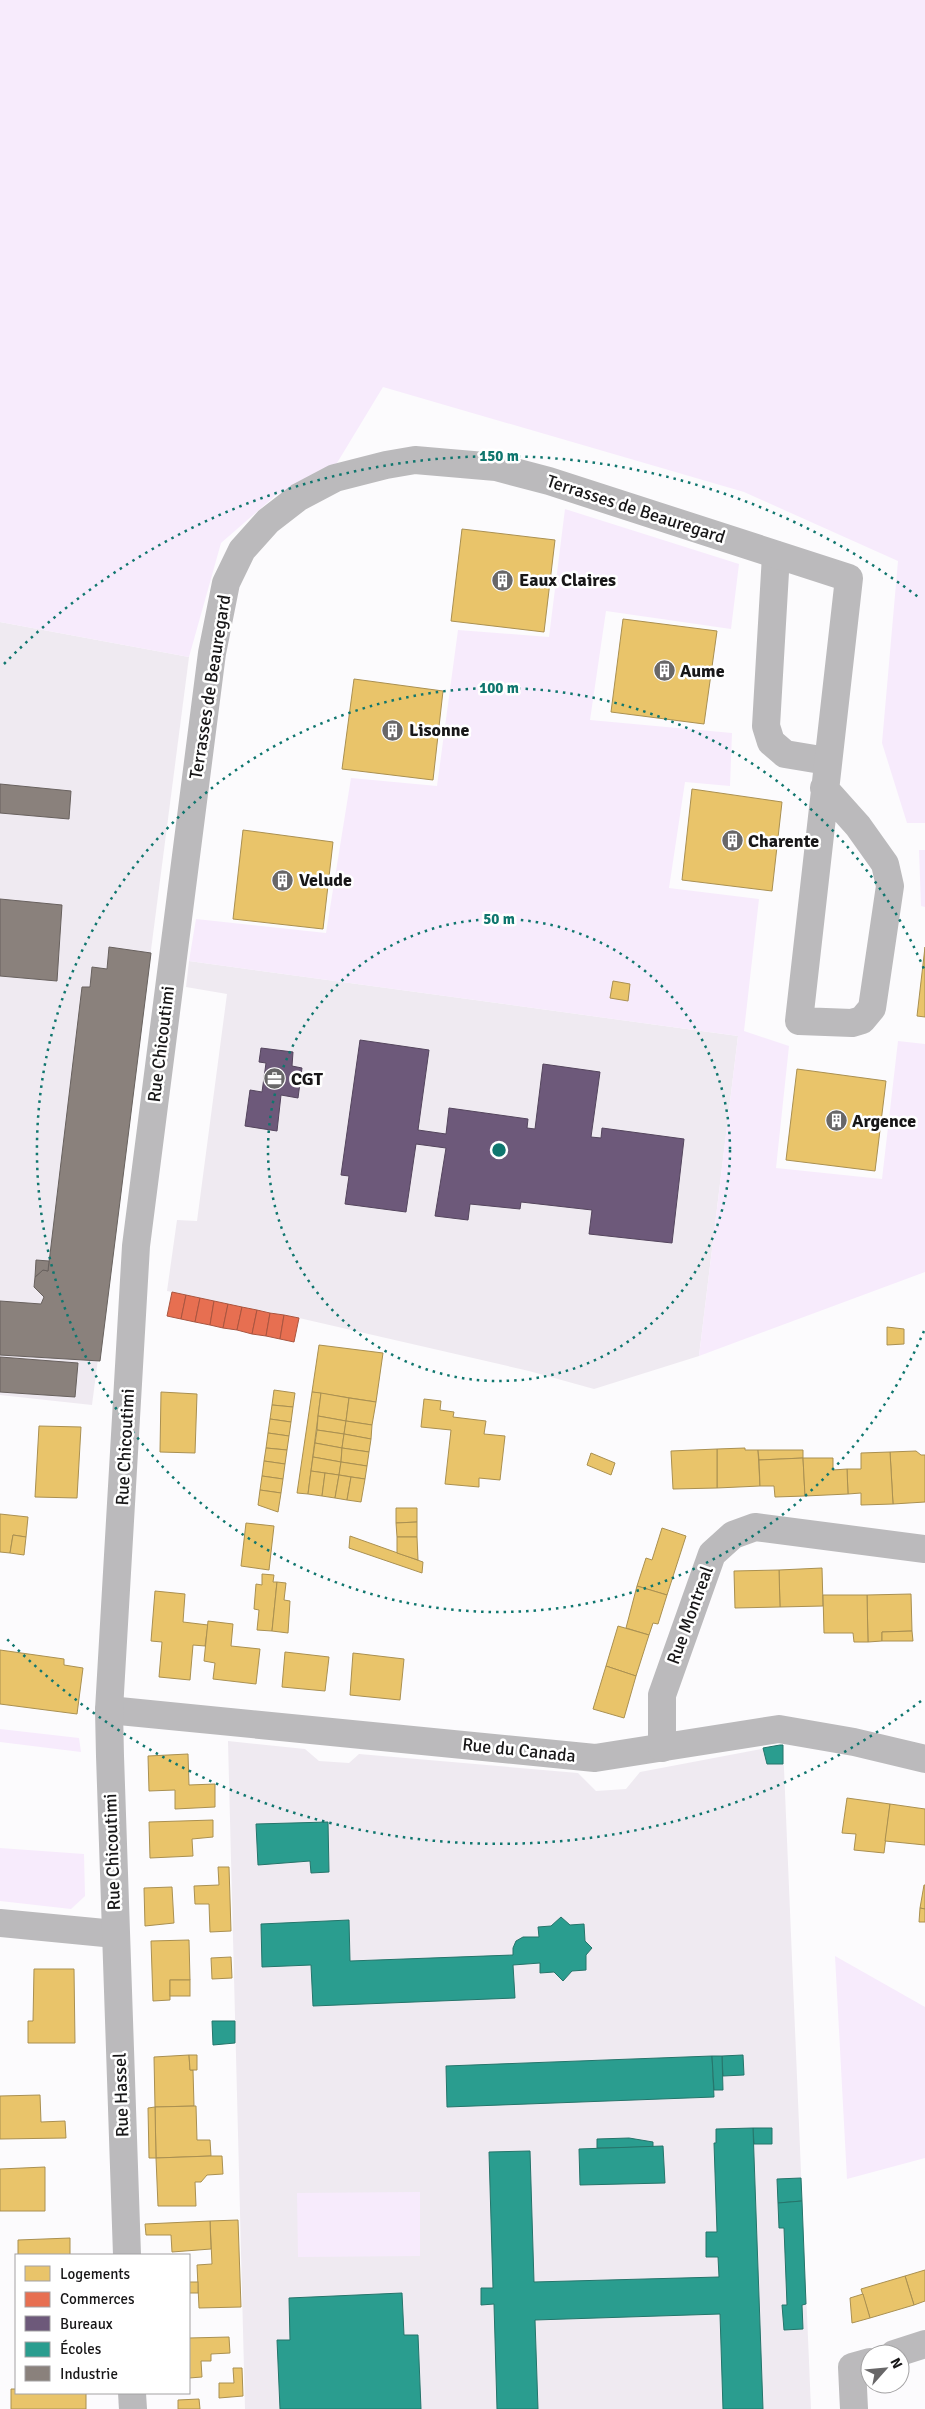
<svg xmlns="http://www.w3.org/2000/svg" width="925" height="2409" font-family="Signika,sans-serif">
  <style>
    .built { fill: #efeaf1 }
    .green { fill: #f7ebfc }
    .homes { fill: #e9c46a; stroke: #aa9051 }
    .shops { fill: #e76f51; stroke: #a95540 }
    .offices { fill: #6d597a; stroke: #54455d }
    .schools { fill: #2a9d8f; stroke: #25756b }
    .industry { fill: #8a817c; stroke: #68615e }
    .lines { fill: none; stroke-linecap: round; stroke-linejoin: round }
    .minor { stroke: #bbbabc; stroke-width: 28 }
    .ring { fill: none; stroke: #0f766e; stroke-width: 2.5; stroke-dasharray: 2.5 5 }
    .labels { text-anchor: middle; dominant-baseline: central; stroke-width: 5; stroke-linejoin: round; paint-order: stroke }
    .street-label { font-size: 18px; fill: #181718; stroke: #fff }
    .poi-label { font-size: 18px; font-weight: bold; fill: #181718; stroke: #fff; text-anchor: start }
    .centre { fill: #0f766e; stroke: #fff; stroke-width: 2.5 }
    .ring-label { font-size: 15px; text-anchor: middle; font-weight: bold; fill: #0f766e; stroke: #fff; stroke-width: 5; stroke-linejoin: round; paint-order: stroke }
  </style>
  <rect width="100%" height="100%" fill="#fcfbfd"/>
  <!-- built -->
  <g class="built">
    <polygon points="0,622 189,657 92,1405 0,1395"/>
    <polygon points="189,961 738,1036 699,1356 594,1389 529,1371 299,1318 167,1291 177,1220 197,1221 227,994 186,987"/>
    <polygon points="228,1741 305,1749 319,1761 349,1763 359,1754 578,1773 596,1791 626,1789 640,1772 783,1745 811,2409 245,2409"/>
  </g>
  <!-- green -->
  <g class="green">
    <polygon points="0,0 925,0 925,823 907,823 882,743 898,561 744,492 383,387 337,463 275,496 221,543 189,657 0,622"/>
    <polygon points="565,509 739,564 731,629 606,611 590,720 732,733 730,786 685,782 669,888 759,899 744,1031 789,1046 776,1168 882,1179 898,1041 925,1044 925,1272 699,1356 738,1036 189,961 196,919 326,933 351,778 437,786 458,630 549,637"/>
    <polygon points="919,850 925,850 925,907 921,906"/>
    <polygon points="0,1729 79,1738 81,1752 0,1742"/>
    <polygon points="0,1848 84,1854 85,1896 71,1909 0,1901"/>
    <polygon points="835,1956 925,2007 925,2158 847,2179"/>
    <polygon points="420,2192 420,2256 298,2257 297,2193"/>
  </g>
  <!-- homes -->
  <g class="homes">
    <polygon points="462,529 555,540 544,632 451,621"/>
    <polygon points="623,619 717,631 704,724 611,712"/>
    <polygon points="354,679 443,691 433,780 342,769"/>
    <polygon points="692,789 782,802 772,891 682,880"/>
    <polygon points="243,830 333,842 323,929 233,919"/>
    <polygon points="925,947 925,1017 917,1016"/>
    <polygon points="613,981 630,984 628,1001 610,998"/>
    <polygon points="797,1069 886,1081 875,1171 786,1160"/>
    <polygon points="887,1327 904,1329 904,1344 887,1345"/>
    <polygon points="319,1345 383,1353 376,1402 312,1392"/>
    <polygon points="274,1390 295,1393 293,1407 272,1405"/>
    <polygon points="161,1392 197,1394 195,1453 160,1452"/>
    <polygon points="312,1392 321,1393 308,1494 297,1493"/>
    <polygon points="321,1393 349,1398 346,1421 318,1416"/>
    <polygon points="349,1398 376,1402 372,1425 346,1421"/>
    <polygon points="424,1399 441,1401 440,1410 454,1412 453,1417 486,1421 484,1434 505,1436 500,1480 479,1478 479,1487 445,1484 451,1430 421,1427"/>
    <polygon points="272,1405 293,1407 291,1422 270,1419"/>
    <polygon points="318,1416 346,1421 344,1434 317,1430"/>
    <polygon points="270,1419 291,1422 289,1436 268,1433"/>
    <polygon points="346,1421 372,1425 371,1439 344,1434"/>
    <polygon points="39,1426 81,1427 77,1498 35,1497"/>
    <polygon points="317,1430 344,1434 342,1448 315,1443"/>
    <polygon points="268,1433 289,1436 287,1450 266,1448"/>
    <polygon points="344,1434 371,1439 369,1452 342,1448"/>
    <polygon points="315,1443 342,1448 341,1462 313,1457"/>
    <polygon points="266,1448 287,1450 285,1464 264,1461"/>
    <polygon points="342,1448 369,1452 367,1466 341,1462"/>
    <polygon points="745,1448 745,1450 758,1450 760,1486 717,1488 717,1449"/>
    <polygon points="717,1449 717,1488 673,1489 671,1451"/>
    <polygon points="758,1450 803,1450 803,1458 759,1460"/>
    <polygon points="916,1451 921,1455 925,1455 925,1502 893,1504 890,1452"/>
    <polygon points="890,1452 893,1504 861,1505 861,1493 848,1494 847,1469 861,1469 861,1453"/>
    <polygon points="591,1453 615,1463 611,1475 587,1465"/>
    <polygon points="313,1457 341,1462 339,1475 311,1471"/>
    <polygon points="803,1458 805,1496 775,1497 774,1486 760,1486 759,1460"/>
    <polygon points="803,1458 833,1458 833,1470 847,1469 848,1494 805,1496"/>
    <polygon points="264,1461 285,1464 283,1479 262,1476"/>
    <polygon points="341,1462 367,1466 365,1479 339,1475"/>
    <polygon points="311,1471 325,1473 322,1496 308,1494"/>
    <polygon points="325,1473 339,1475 335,1498 322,1496"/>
    <polygon points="339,1475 351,1477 347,1500 335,1498"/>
    <polygon points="262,1476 283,1479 281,1493 260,1490"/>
    <polygon points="351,1477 365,1479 361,1502 347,1500"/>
    <polygon points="260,1490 281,1493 278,1512 258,1505"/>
    <polygon points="396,1508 417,1508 417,1522 396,1523"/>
    <polygon points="0,1514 28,1517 26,1537 13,1535 10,1553 0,1552"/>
    <polygon points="417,1522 417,1537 397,1537 396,1523"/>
    <polygon points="246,1523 274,1526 269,1570 241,1566"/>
    <polygon points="662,1528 686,1536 667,1595 637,1586 646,1558 652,1560"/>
    <polygon points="13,1535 26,1537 24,1555 10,1553"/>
    <polygon points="350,1536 423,1562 422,1573 349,1548"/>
    <polygon points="397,1537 417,1537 418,1560 397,1553"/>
    <polygon points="822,1568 823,1606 780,1607 779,1570"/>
    <polygon points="779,1570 780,1607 735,1608 734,1571"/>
    <polygon points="262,1574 274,1575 273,1582 277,1582 272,1631 257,1630 259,1610 254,1609 256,1584 262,1585"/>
    <polygon points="277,1582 286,1583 284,1600 290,1601 288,1633 272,1631"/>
    <polygon points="637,1586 667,1595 658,1624 653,1623 649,1635 626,1628"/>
    <polygon points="155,1591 185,1594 183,1622 208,1625 205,1646 193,1645 190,1680 159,1677 162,1642 151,1641"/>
    <polygon points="911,1594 912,1631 882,1632 882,1641 868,1642 867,1595"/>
    <polygon points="823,1595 867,1595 868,1642 854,1642 853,1633 824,1633"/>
    <polygon points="208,1621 233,1624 231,1646 260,1649 256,1684 213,1679 215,1663 204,1661"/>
    <polygon points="618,1626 649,1635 636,1676 606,1666"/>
    <polygon points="912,1631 913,1641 882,1641 882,1632"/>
    <polygon points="0,1650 64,1659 64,1665 83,1668 77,1714 0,1704"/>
    <polygon points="285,1652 329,1657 325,1691 282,1687"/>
    <polygon points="353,1653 404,1659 400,1700 350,1695"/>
    <polygon points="606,1666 636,1676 624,1718 593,1709"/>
    <polygon points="188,1754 189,1785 215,1784 215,1807 175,1809 175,1790 149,1791 148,1756"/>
    <polygon points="847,1798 890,1804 884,1853 854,1850 856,1834 842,1833"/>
    <polygon points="890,1804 925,1809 925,1845 885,1841"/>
    <polygon points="213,1820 213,1837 192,1839 193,1856 150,1858 149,1822"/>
    <polygon points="218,1867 229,1867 231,1931 210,1932 209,1904 195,1904 194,1886 219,1885"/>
    <polygon points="924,1885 925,1885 925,1909 920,1908"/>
    <polygon points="172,1887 174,1923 145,1926 144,1888"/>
    <polygon points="920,1908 925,1909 925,1922 919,1922"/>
    <polygon points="189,1940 190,1980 170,1980 170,2000 153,2001 151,1941"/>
    <polygon points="231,1957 232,1978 212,1979 211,1958"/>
    <polygon points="34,1969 74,1969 75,2043 28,2043 28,2021 33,2021"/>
    <rect x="170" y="1980" width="20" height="16"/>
    <polygon points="189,2055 190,2070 193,2070 194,2106 155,2107 154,2057"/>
    <polygon points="189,2055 197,2055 197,2070 190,2070"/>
    <polygon points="40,2095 41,2122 65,2121 66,2138 0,2139 0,2096"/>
    <polygon points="196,2106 197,2140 210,2140 211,2156 156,2158 155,2107"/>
    <polygon points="155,2107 156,2158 149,2158 148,2108"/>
    <polygon points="211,2156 222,2156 223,2174 207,2175 201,2182 195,2182 196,2206 158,2206 156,2158"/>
    <polygon points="45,2167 45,2211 0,2211 0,2169"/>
    <polygon points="238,2220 241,2307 199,2308 197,2265 212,2264 210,2221"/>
    <polygon points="210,2221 211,2249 172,2252 171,2235 146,2235 145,2224"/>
    <polygon points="70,2238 70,2255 18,2255 18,2240"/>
    <polygon points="925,2270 925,2301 914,2305 905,2276"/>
    <polygon points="905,2276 914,2305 870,2318 861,2289"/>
    <rect x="189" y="2282" width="9" height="11"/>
    <polygon points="863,2294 870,2318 852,2323 850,2298"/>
    <polygon points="229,2337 230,2353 211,2354 211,2361 201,2361 202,2377 189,2378 189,2338"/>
    <polygon points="233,2368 242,2368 243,2396 219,2398 219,2383 234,2383"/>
    <polygon points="11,2389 16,2389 16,2393 86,2393 86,2409 11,2409"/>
    <polygon points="199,2399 200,2409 178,2409 178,2400"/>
  </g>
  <!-- shops -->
  <g class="shops">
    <polygon points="172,1292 186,1295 181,1319 167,1316"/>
    <polygon points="186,1295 200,1298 195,1322 181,1319"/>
    <polygon points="200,1298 214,1301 210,1325 195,1322"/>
    <polygon points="214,1301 228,1304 223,1328 210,1325"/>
    <polygon points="228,1304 242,1307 237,1330 223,1328"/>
    <polygon points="242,1307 257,1310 252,1334 237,1330"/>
    <polygon points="257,1310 270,1313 266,1336 252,1334"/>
    <polygon points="270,1313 284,1315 280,1339 266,1336"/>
    <polygon points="284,1315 299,1318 294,1342 280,1339"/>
  </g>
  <!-- offices -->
  <g class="offices">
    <polygon points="360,1040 429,1050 418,1130 446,1134 449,1108 528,1119 527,1128 535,1129 543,1064 600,1072 591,1137 601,1138 602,1128 684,1139 672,1243 589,1234 592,1210 521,1202 520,1209 470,1204 468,1220 435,1216 446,1148 416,1144 406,1212 345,1204 349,1176 341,1175"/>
    <polygon points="261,1048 293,1052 292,1066 302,1068 298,1098 281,1095 277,1131 245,1126 250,1090 262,1092 266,1063 259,1062"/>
  </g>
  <!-- schools -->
  <g class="schools">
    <polygon points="780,1745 783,1745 783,1764 767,1764 763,1748"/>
    <polygon points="328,1822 329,1872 311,1873 310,1861 258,1865 256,1824"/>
    <polygon points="561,1917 570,1925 584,1924 585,1941 592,1948 586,1955 586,1970 572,1971 563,1981 554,1972 540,1973 540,1963 513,1965 515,1998 313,2006 311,1965 262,1967 261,1924 349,1920 350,1961 513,1955 513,1948 516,1941 523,1937 539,1937 538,1927 551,1926"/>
    <polygon points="212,2021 235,2021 235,2043 213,2045"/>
    <polygon points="743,2055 744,2075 723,2076 722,2056"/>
    <polygon points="712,2056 714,2097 447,2107 446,2066"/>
    <polygon points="712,2056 722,2056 723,2090 714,2090"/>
    <polygon points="753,2128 772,2128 772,2144 754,2144"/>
    <polygon points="753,2128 763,2409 723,2409 720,2314 535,2320 538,2409 497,2409 494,2304 481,2305 481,2288 493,2288 489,2152 530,2151 534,2282 719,2277 718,2257 706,2257 706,2232 717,2232 714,2143 716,2143 716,2129"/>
    <polygon points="629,2138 653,2142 653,2147 597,2148 597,2139"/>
    <polygon points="663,2146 665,2183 580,2185 579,2149"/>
    <polygon points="801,2178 802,2201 778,2203 777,2179"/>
    <polygon points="802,2201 806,2304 802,2305 803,2329 784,2330 782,2305 787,2305 784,2228 779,2228 778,2203"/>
    <polygon points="402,2293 404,2335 418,2335 421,2409 280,2409 277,2340 290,2340 289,2298"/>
  </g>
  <!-- industry -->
  <g class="industry">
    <polygon points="0,784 71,791 69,819 0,813"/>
    <polygon points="0,899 62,905 57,981 0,976"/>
    <polygon points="109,947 151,953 100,1361 0,1355 0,1301 41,1304 44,1297 34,1287 35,1277 43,1270 48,1271 82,987 90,987 92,967 107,969"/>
    <polygon points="36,1260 49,1261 48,1271 43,1270 35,1277"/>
    <polygon points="0,1357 78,1363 75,1397 0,1392"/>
  </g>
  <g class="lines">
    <!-- minor -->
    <g class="minor">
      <polyline points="776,555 766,726 771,742 785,754 827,761"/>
      <polyline points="109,1710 595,1758 779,1729 854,1742 925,1759"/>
      <polyline points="662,1748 662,1695 712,1554 733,1535 755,1527 925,1549"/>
      <polyline points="0,1923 115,1934"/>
      <polyline points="127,2255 110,1756 109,1710 136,1246 212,653 226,583 242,550 268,521 299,497 335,478 386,465 415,460 496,467 549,481 849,578 799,1021 852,1023 862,1020 872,1008 890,886 885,864 858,826 824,788"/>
      <polyline points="894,2354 925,2344"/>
      <polyline points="132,2393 133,2409"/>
      <polyline points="854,2409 852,2367 870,2362"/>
    </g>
  </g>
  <!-- distance rings -->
  <g class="ring">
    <circle cx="499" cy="1150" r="231"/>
    <path d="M924 1331A462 462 0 1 1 924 969"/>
    <path d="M921 1701A694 694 0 0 1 4 1636M4 664A694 694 0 0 1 921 599"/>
  </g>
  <!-- icons -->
  <defs>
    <symbol id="building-disc" viewBox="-11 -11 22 22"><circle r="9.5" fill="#686768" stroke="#fff"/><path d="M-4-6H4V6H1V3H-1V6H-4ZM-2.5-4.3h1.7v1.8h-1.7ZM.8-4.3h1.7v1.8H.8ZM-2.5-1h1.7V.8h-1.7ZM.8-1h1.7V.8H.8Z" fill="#fff"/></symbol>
    <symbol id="office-disc" viewBox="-11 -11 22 22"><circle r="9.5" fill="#686768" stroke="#fff"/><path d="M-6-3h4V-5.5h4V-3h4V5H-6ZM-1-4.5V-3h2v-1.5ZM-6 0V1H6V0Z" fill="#fff"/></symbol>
  </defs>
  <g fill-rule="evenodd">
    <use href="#building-disc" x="490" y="568" width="25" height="25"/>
    <use href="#building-disc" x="652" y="658" width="25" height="25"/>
    <use href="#building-disc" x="380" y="718" width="25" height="25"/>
    <use href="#building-disc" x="720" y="828" width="25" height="25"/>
    <use href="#building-disc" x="270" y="868" width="25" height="25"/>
    <use href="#office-disc" x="262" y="1066" width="25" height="25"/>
    <use href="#building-disc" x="824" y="1108" width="25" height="25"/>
  </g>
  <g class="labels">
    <!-- street labels -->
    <g class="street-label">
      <text transform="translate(636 509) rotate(18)">Terrasses de Beauregard</text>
      <text transform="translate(210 687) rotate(-81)">Terrasses de Beauregard</text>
      <text transform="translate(161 1044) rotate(-83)">Rue Chicoutimi</text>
      <text transform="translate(125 1447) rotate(-87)">Rue Chicoutimi</text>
      <text transform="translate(690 1615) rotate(-70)">Rue Montreal</text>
      <text transform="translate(519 1750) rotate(6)">Rue du Canada</text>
      <text transform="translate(112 1852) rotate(-92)">Rue Chicoutimi</text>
      <text transform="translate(121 2095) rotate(-92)">Rue Hassel</text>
    </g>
    <!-- poi labels -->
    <g class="poi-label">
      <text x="519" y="580">Eaux Claires</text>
      <text x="680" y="671">Aume</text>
      <text x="409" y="730">Lisonne</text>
      <text x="748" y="841">Charente</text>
      <text x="299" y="880">Velude</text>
      <text x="291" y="1079">CGT</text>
      <text x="852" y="1121">Argence</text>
    </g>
  </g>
  <circle cx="499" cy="1150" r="8" class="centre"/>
  <g class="ring-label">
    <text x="499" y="461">150 m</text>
    <text x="499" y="693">100 m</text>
    <text x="499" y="924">50 m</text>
  </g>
  <!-- legend -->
  <rect x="15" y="2254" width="175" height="140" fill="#ffffff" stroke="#a3a2a3"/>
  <rect x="25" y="2266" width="25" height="15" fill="#e9c46a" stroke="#a3a2a3"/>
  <text x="60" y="2279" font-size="15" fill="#181718">Logements</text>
  <rect x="25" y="2292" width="25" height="15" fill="#e76f51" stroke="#a3a2a3"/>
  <text x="60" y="2304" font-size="15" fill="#181718">Commerces</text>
  <rect x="25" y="2316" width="25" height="15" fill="#6d597a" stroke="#a3a2a3"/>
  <text x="60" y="2329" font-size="15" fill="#181718">Bureaux</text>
  <rect x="25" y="2342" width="25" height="15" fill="#2a9d8f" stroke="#a3a2a3"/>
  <text x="60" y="2354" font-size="15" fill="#181718">Écoles</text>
  <rect x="25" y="2366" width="25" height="15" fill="#8a817c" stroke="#a3a2a3"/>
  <text x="60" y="2379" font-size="15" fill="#181718">Industrie</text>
  <!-- north arrow -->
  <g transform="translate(885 2369) rotate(63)"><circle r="24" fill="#ffffff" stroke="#a3a2a3"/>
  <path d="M0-4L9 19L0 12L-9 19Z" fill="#686768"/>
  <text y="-8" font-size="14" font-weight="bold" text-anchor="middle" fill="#181718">N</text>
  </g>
</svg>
